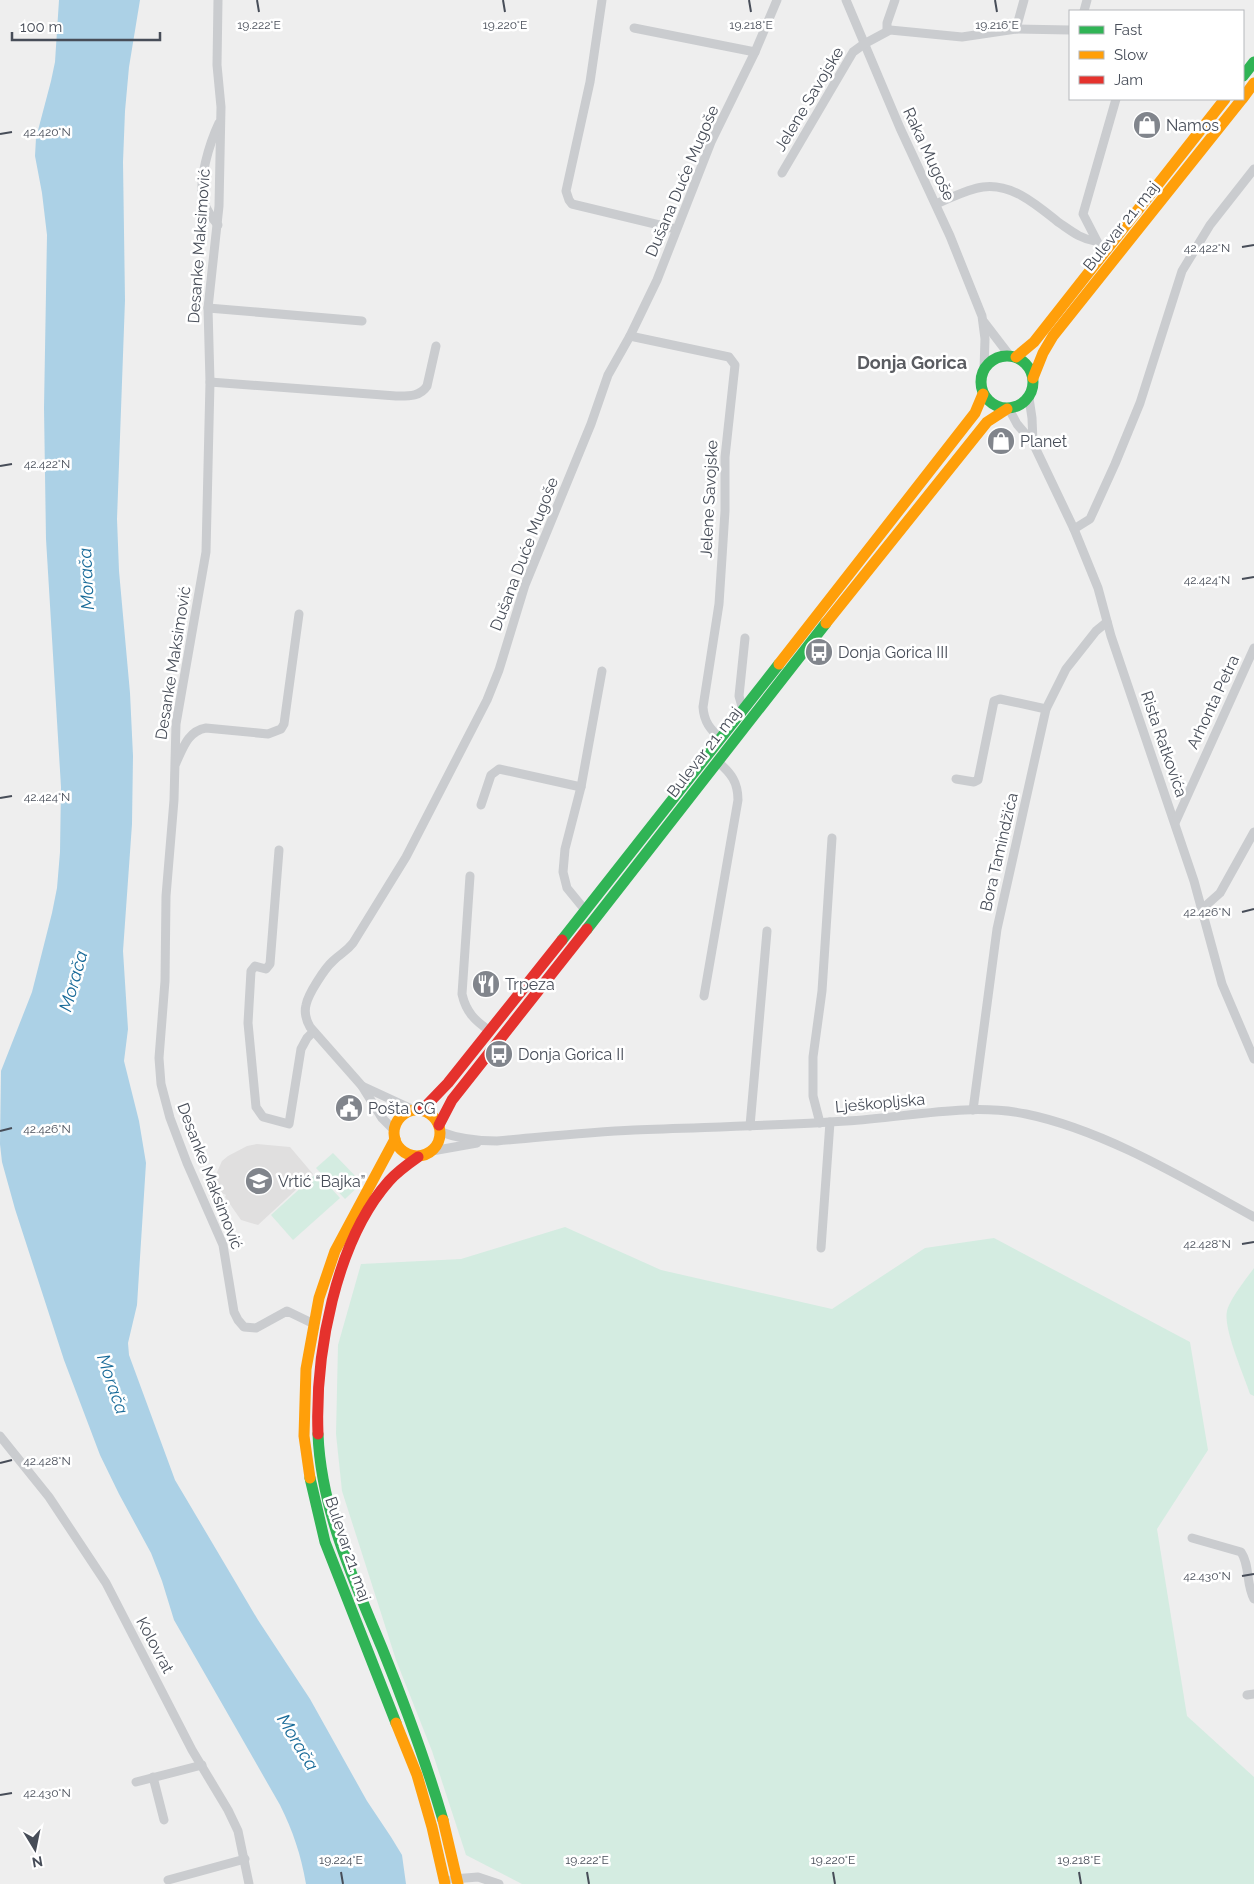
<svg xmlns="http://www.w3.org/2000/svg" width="1254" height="1884" font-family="Raleway,sans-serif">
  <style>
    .education { fill: #e0dfdf }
    .green { fill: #d4ece1 }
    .water { fill: #acd1e6 }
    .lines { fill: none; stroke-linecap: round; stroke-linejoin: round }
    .street { stroke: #cacccf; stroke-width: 9 }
    .fast { stroke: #30b455; stroke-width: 11 }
    .slow { stroke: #ff9f0a; stroke-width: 11 }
    .jam { stroke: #e5322d; stroke-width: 11 }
    .ticks { fill: none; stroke: #474d58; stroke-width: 2 }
    .labels { text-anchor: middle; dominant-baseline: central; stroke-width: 5; stroke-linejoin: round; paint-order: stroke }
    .street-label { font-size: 16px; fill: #474d58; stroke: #fff }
    .poi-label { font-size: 16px; fill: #474d58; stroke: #fff; text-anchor: start }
    .neighbourhood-label { font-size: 18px; font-weight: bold; fill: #5a5c61; stroke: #fff }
    .water-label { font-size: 18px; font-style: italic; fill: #196b99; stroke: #fff }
    .ticks-label { font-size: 12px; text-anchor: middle; fill: #474d58; stroke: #fff; stroke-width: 5; stroke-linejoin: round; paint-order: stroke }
  </style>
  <rect width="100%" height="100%" fill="#eee"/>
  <!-- education -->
  <polygon class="education" points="257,1144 290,1147 313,1174 258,1225 241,1220 225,1197 226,1195 210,1188 222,1161 228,1156 247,1146"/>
  <!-- green -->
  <g class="green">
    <polygon points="333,1153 362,1183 345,1199 316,1168"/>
    <polygon points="317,1173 340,1198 293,1240 271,1215"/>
    <polygon points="565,1227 661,1270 832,1309 925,1248 994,1238 1190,1342 1208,1450 1157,1529 1187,1716 1254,1777 1254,1884 522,1884 466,1855 432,1751 396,1660 342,1491 336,1434 338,1345 361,1264 461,1259"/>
    <path d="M 1254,1268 L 1254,1396 L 1250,1394 C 1244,1375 1223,1329 1227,1311 C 1230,1299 1246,1279 1254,1268 Z"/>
  </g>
  <!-- water -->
  <path class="water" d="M 59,0 L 140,0 L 129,67 L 125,111 L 123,162 L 125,300 L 117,519 L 119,571 L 130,693 L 133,756 L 132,824 L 123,951 L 128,1029 L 124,1061 L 139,1121 L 146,1163 L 137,1305 L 128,1343 L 129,1355 L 175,1480 L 258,1620 L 310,1699 L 367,1801 L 391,1837 L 402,1855 L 406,1884 L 306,1884 C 301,1855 293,1831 280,1805 L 174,1620 L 162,1581 L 151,1553 L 119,1494 L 100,1455 L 64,1360 L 15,1209 L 2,1162 L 0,1144 L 1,1071 L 32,992 L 52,913 L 57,888 L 60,852 L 61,787 L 46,539 L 44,408 L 47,235 L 42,193 L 35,156 L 36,138 L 51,81 L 55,62 Z"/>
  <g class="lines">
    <!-- street -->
    <g class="street">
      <polyline points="218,0 217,65 221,107 219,206 208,308 210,382 206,552 176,724 174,800 166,896 165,981 159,1058 161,1084 170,1118 187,1163 223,1245 234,1312 238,1320 244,1327 256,1328 287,1311 314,1324"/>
      <polyline points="602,0 590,82 566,191 569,200 572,204 676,229"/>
      <polyline points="846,0 900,128 950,236 982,316 985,339 984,369"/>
      <polyline points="1084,11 1087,0"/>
      <polyline points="634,28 755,52"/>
      <polyline points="1016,29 1024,0"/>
      <polyline points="887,30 887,23 895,0"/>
      <polyline points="782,173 853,52 864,44 890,30 962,37 1016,29 1070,30"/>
      <path d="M 936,204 C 951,198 967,189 983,187 C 1012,183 1037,205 1058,222 C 1070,230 1080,239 1095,241"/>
      <path d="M 218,225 C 212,218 207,211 204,202 C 197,182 210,142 219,123"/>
      <polyline points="1099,245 1083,214 1116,99"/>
      <polyline points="208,308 362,321"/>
      <polyline points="984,322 1010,356"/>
      <path d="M 630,336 L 729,357 L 735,365 L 725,457 L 725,511 L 719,604 L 703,707 C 704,722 710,729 721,739"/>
      <path d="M 210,382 L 396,396 C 408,396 420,397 427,386 L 436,346"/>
      <polyline points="1029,398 1032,418 1033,443"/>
      <polyline points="1009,409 1017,424 1033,443 1074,529 1098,588 1111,636 1194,881 1222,984 1254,1059"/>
      <polyline points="1074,529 1090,519 1115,464 1140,403 1182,271 1210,225 1254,169"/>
      <polyline points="743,710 739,696 745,638"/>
      <path d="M 176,763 C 183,748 188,731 206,728 L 268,734 L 281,729 L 284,724 L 299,614"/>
      <polyline points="956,779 974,782 978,780 994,701 1000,699 1046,709"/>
      <polyline points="481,805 491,775 499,769 581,787"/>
      <polyline points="1175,823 1254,648"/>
      <polyline points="279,850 270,964 266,969 255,966 251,971 248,1023 256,1107 263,1117 289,1124 301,1049 307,1038 313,1032"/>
      <path d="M 470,876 L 462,994 C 466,1012 475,1021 490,1031"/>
      <polyline points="1202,909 1220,893 1254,832"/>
      <polyline points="585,910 567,888 563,872 565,849 581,787 602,671"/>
      <path d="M 704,996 L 738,800 C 738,782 731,773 718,762"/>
      <polyline points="362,1086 414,1110"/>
      <polyline points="973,1110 997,929 1046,709 1066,669 1096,631 1107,622"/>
      <polyline points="820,1123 813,1096 813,1057 822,991 832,838"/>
      <polyline points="750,1126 767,931"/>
      <path d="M 394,1130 L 382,1118 L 362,1086 L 310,1027 C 306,1020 304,1013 306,1005 C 308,994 325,968 333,961 C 341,953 346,952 353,943 L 406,857 L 487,700 L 499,670 L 525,585 L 591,424 L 608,375 L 630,336 L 657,280 L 711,142 L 755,52 L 777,0"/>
      <path d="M 441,1132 C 459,1139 478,1141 497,1141 C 543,1137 589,1132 634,1130 C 705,1127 776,1126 846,1121 C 905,1118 967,1102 1026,1114 C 1104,1130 1185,1179 1254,1217"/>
      <polyline points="432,1151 477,1143"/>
      <polyline points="821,1248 830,1122"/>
      <polyline points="0,1436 49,1497 106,1583 192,1750 228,1810 238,1831 249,1884"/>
      <path d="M 1192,1538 L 1241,1552 C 1250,1565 1246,1585 1254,1599"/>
      <polyline points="1247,1695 1254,1694"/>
      <polyline points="153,1777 164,1820"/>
      <polyline points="136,1782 202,1765"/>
      <polyline points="453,1879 478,1877 499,1884"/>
      <polyline points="168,1880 245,1859"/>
    </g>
    <!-- fast -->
    <g class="fast">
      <polyline points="1243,76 1254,62"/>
      <circle cx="1007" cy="382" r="26"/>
      <polyline points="587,929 826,623"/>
      <polyline points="562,940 779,664"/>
      <path d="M 318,1434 C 321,1510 353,1578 382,1648 C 405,1705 426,1762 443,1820"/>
      <polyline points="310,1478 325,1542 396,1723"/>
    </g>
    <!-- slow -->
    <g class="slow">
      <polyline points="1243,98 1254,83"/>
      <polyline points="1016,357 1034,342 1225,99"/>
      <polyline points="1033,378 1043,353 1053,336 1242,99"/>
      <polyline points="826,623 987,422 1007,409"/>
      <polyline points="779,664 975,413 983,394"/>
      <circle cx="417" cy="1133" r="23"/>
      <polyline points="310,1478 304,1436 306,1369 319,1298 335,1251 395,1139"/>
      <polyline points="396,1723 417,1775 432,1827 445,1884"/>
      <polyline points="443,1820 458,1884"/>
    </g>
    <!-- jam -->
    <g class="jam">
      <polyline points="422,1110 448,1083 562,940"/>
      <polyline points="439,1125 452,1100 587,929"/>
      <path d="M 318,1434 C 315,1355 335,1242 389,1181 C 397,1172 408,1164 418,1157"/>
    </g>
  </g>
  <!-- ticks -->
  <path class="ticks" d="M 257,0 L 259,12M 503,0 L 505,12M 749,0 L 751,12M 995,0 L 997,12M 0,134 L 12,132M 1242,247 L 1254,245M 0,466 L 12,464M 1242,579 L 1254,577M 0,798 L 12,796M 1242,912 L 1254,909M 0,1131 L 12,1128M 1242,1244 L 1254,1242M 0,1463 L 12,1460M 1242,1576 L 1254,1574M 0,1795 L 12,1793M 341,1872 L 343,1884M 587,1872 L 589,1884M 833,1872 L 835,1884M 1079,1872 L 1081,1884"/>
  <!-- icons -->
  <defs>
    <symbol id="shop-disc" viewBox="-11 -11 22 22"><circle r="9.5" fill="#81858c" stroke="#fff"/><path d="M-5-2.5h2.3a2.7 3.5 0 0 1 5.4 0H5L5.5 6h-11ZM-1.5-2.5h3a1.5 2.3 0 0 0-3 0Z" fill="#fff"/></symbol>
    <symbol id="bus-disc" viewBox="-11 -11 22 22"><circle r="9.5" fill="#81858c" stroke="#fff"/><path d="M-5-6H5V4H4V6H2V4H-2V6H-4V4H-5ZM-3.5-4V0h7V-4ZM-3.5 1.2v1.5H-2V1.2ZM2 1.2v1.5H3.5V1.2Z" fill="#fff"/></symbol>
    <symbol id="restaurant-disc" viewBox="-11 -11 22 22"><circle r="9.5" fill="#81858c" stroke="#fff"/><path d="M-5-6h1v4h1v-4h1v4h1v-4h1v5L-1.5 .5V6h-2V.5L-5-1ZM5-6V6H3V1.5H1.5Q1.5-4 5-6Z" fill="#fff"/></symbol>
    <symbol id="civic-disc" viewBox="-11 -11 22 22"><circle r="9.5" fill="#81858c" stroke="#fff"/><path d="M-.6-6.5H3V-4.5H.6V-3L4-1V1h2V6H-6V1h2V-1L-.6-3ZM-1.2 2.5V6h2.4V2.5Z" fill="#fff"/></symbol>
    <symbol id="school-disc" viewBox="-11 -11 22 22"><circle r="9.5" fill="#81858c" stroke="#fff"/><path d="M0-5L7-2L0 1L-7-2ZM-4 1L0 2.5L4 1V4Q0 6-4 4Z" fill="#fff"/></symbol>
  </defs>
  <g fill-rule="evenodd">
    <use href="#shop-disc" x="1131" y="109" width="32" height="32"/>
    <use href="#shop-disc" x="985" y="425" width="32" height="32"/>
    <use href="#bus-disc" x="803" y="636" width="32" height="32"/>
    <use href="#restaurant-disc" x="470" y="968" width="32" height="32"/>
    <use href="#bus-disc" x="483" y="1038" width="32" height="32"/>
    <use href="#civic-disc" x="333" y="1092" width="32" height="32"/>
    <use href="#school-disc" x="243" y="1165" width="32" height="32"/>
  </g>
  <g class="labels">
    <!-- street labels -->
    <g class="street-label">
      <text transform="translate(809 99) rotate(-59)">Jelene Savojske</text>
      <text transform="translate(929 154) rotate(65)">Raka Mugoše</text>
      <text transform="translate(682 181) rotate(-67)">Dušana Duće Mugoše</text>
      <text transform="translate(1121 226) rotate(-51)">Bulevar 21. maj</text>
      <text transform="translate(199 246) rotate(-86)">Desanke Maksimović</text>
      <text transform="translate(709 499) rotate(-87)">Jelene Savojske</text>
      <text transform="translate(524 554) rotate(-69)">Dušana Duće Mugoše</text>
      <text transform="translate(173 663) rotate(-81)">Desanke Maksimović</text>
      <text transform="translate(1213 702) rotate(-65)">Arhonta Petra</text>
      <text transform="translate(1164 744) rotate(71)">Rista Ratkovića</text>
      <text transform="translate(704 752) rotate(-52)">Bulevar 21. maj</text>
      <text transform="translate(999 852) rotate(-77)">Bora Tamindžića</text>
      <text transform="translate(880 1103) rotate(-5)">Lješkopljska</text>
      <text transform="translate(210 1176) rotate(69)">Desanke Maksimović</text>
      <text transform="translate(348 1549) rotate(71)">Bulevar 21. maj</text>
      <text transform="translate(155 1645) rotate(62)">Kolovrat</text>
    </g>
    <!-- poi labels -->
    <g class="poi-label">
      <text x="1166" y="125">Namos</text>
      <text x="1020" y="441">Planet</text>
      <text x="838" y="652">Donja Gorica III</text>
      <text x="505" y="984">Trpeza</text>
      <text x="518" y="1054">Donja Gorica II</text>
      <text x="368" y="1108">Pošta CG</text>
      <text x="278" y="1181">Vrtić “Bajka”</text>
    </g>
    <!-- neighbourhood labels -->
    <g class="neighbourhood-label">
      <text x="912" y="362">Donja Gorica</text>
    </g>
    <!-- water labels -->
    <g class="water-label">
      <text transform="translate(86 579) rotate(-93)">Morača</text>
      <text transform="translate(73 981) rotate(-74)">Morača</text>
      <text transform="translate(113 1384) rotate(71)">Morača</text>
      <text transform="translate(298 1742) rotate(59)">Morača</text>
    </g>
  </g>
  <g class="ticks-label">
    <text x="259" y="29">19.222°E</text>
    <text x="505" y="29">19.220°E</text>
    <text x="751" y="29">19.218°E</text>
    <text x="997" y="29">19.216°E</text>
    <text x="47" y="136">42.420°N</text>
    <text x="1207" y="252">42.422°N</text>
    <text x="47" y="468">42.422°N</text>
    <text x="1207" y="584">42.424°N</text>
    <text x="47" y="801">42.424°N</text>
    <text x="1207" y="916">42.426°N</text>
    <text x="47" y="1133">42.426°N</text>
    <text x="1207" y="1248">42.428°N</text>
    <text x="47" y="1465">42.428°N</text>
    <text x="1207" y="1580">42.430°N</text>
    <text x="47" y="1797">42.430°N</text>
    <text x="341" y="1864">19.224°E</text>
    <text x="587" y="1864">19.222°E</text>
    <text x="833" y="1864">19.220°E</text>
    <text x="1079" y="1864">19.218°E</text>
  </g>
  <!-- legend -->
  <rect x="1069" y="10" width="175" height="90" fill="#ffffff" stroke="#b5b8bc"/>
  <rect x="1079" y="26" width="25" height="8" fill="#30b455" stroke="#b5b8bc"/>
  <text x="1114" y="35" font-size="15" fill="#474d58">Fast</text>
  <rect x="1079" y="51" width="25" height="8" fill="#ff9f0a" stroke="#b5b8bc"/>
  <text x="1114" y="60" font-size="15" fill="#474d58">Slow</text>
  <rect x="1079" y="76" width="25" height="8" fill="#e5322d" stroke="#b5b8bc"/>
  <text x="1114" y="85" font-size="15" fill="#474d58">Jam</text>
  <!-- north arrow -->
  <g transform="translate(35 1849) rotate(170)" stroke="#ffffff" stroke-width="4" paint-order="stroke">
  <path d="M0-4L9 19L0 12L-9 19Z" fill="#474d58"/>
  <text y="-8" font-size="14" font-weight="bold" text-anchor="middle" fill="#474d58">N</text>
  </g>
  <!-- scale -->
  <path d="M12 32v8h148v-8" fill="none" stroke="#474d58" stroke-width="2.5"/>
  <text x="20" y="32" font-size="15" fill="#474d58" stroke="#ffffff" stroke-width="4" paint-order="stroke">100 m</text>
</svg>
